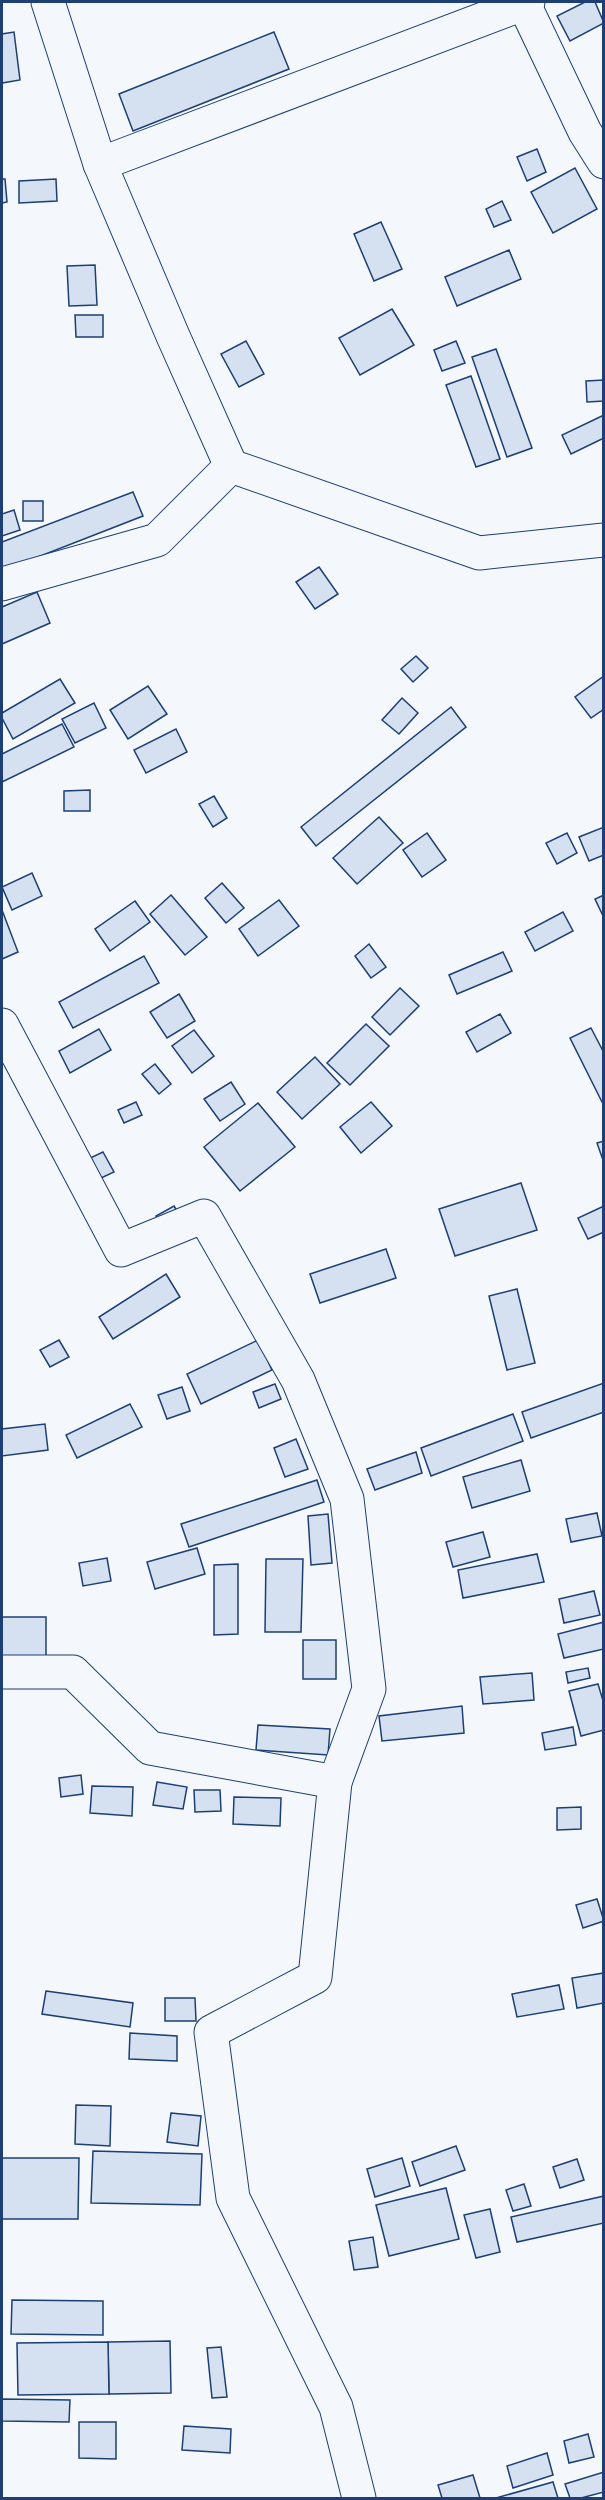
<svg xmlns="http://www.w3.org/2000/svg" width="605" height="2500" font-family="'Exo 2',sans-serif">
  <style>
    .building { fill: #d5e0f0; stroke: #1d3f73; stroke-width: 1.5 }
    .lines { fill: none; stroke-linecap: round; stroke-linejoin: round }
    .minor-casing { stroke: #1d3f73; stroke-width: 35 }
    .minor { stroke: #f4f7fb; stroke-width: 33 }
  </style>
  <rect width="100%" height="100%" fill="#f4f7fb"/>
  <!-- building -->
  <g class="building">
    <polygon points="585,2 595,2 604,23 570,41 557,16"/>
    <polygon points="14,32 20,80 2,83 2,34"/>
    <polygon points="274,32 289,69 133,131 119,94"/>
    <polygon points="537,149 546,172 527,181 517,157"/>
    <polygon points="575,168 597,209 553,233 531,192"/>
    <polygon points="2,179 5,179 7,202 2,203"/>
    <polygon points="56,179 57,201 19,203 19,181"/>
    <polygon points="502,201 511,220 494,227 486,209"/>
    <polygon points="381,222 402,269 374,281 354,234"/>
    <polygon points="509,250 521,279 457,306 445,277"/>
    <polygon points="95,265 97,305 69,306 67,266"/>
    <polygon points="392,309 414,345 360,375 339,338"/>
    <polygon points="75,315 103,315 103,337 76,337"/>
    <polygon points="246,341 264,374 239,387 221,354"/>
    <polygon points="456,341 465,363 442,371 434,350"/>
    <polygon points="496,349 532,448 507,457 472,357"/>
    <polygon points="471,376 500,459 476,467 446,385"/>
    <polygon points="604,380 604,401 587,402 586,381"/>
    <polygon points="604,415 604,438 571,454 562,435"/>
    <polygon points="133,492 143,516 2,571 2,542"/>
    <rect x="23" y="501" width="20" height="20"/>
    <polygon points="14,510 20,530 2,536 2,514"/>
    <polygon points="319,567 338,594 315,609 296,582"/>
    <polygon points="37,592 50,623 2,644 2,607"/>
    <polygon points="416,656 428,668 413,682 401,669"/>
    <polygon points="604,676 604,709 591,718 575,697"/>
    <polygon points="60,679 75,703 13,739 2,718 2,713"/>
    <polygon points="148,686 167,714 128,739 110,710"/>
    <polygon points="402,698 418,713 399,734 382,720"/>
    <polygon points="94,703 106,728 75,743 62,719"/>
    <polygon points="451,707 466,727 316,846 301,827"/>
    <polygon points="62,724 74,747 2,782 2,754"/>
    <polygon points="176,729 187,752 146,773 134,750"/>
    <polygon points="90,790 90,811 64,811 64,791"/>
    <polygon points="214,796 227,818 213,827 199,804"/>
    <polygon points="379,817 403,843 357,884 333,858"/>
    <polygon points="604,827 604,855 589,861 579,837"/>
    <polygon points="427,833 446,860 422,877 403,850"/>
    <polygon points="567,833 577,853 557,864 546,843"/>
    <polygon points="32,873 42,896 12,910 2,887"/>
    <polygon points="222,883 244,908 226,923 205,898"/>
    <polygon points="171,895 207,937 185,955 150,914"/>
    <polygon points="604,895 604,918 595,899"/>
    <polygon points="279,900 299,926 258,956 239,929"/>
    <polygon points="135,901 150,922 110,951 95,929"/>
    <polygon points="2,910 18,952 2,959"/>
    <polygon points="563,912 573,931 535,951 525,932"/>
    <polygon points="369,944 386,967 371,978 355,956"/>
    <polygon points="503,952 512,971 457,994 449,975"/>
    <polygon points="144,956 159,983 73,1028 59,1002"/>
    <polygon points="400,988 419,1006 390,1035 372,1017"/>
    <polygon points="179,994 195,1021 167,1038 150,1012"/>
    <polygon points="500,1014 511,1033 477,1052 466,1032"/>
    <polygon points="366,1024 389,1046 350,1085 327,1063"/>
    <polygon points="591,1028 604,1053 604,1106 570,1038"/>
    <polygon points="99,1029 111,1050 70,1073 59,1051"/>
    <polygon points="194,1030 214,1056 192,1073 172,1046"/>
    <polygon points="315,1057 340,1084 302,1119 277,1092"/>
    <polygon points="155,1064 171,1084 159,1094 142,1074"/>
    <polygon points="231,1082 245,1104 220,1121 204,1099"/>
    <polygon points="136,1102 142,1115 124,1123 118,1110"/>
    <polygon points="371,1102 392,1126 361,1153 340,1127"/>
    <polygon points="258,1103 295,1147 240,1191 204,1147"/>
    <polygon points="604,1141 604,1163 597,1143"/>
    <polygon points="103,1152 114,1172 99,1179 88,1159"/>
    <polygon points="521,1183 537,1230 455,1256 439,1209"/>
    <polygon points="174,1206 182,1219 163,1229 156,1216"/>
    <polygon points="604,1206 604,1232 588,1239 578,1218"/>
    <polygon points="386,1249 396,1278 320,1303 310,1274"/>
    <polygon points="166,1274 180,1297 113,1339 99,1317"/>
    <polygon points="517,1289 535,1363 507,1370 489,1296"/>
    <polygon points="59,1340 69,1357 50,1367 40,1350"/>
    <polygon points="258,1340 272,1370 201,1404 187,1374"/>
    <polygon points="604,1383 604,1412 531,1438 522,1412"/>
    <polygon points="275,1384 281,1399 259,1408 253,1392"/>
    <polygon points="182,1387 190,1411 167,1419 158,1395"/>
    <polygon points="130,1404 142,1427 77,1458 66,1435"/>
    <polygon points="513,1414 523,1441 431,1476 421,1448"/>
    <polygon points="45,1424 48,1450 2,1456 2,1429"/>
    <polygon points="296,1439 308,1469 285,1477 274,1448"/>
    <polygon points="416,1452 422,1473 375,1490 367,1469"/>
    <polygon points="521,1460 530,1491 472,1508 463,1477"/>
    <polygon points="317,1480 324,1502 189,1547 181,1524"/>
    <polygon points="597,1513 602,1536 571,1542 566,1519"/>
    <polygon points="328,1514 332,1563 311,1565 308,1516"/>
    <polygon points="483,1532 490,1557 453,1567 446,1542"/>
    <polygon points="197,1548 205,1574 155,1589 147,1562"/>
    <polygon points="537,1554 544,1582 463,1598 458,1570"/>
    <polygon points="107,1558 111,1581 83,1586 79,1563"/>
    <polygon points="266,1559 303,1559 301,1632 265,1632"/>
    <polygon points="238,1564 238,1634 214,1635 214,1565"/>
    <polygon points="594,1591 600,1615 564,1623 559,1599"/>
    <rect x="2" y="1617" width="44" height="39"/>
    <polygon points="604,1622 604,1649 564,1658 558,1634"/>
    <rect x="303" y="1640" width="33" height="39"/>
    <polygon points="588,1668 590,1678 568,1683 566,1672"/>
    <polygon points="532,1673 534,1700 483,1704 480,1677"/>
    <polygon points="598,1684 604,1704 604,1730 581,1736 569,1691"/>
    <polygon points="462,1706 464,1733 382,1741 379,1716"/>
    <polygon points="258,1725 330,1729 328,1755 256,1750"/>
    <polygon points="573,1727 576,1745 545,1750 542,1733"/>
    <polygon points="81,1775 83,1794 61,1797 59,1778"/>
    <polygon points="157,1782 187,1787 183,1809 153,1805"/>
    <polygon points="92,1786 133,1787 132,1816 90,1813"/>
    <polygon points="194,1790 220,1790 221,1811 195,1812"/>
    <polygon points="234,1797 281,1798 280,1826 233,1824"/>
    <polygon points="581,1807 581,1829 557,1830 557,1808"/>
    <polygon points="597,1899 604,1921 583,1928 576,1905"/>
    <polygon points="604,1973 604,2003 577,2008 572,1978"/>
    <polygon points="559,1985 564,2009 517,2017 512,1994"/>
    <polygon points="46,1991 133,2003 130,2027 42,2014"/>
    <polygon points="165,1998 195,1998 196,2021 165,2021"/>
    <polygon points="130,2033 177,2036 177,2061 129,2059"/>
    <polygon points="76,2105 111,2106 110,2146 75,2144"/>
    <polygon points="171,2113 201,2116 198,2146 167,2142"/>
    <polygon points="456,2146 465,2170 420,2186 412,2162"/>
    <polygon points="93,2151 202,2154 200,2205 91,2203"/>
    <polygon points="2,2158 79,2158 78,2219 2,2219"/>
    <polygon points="402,2158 410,2186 375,2197 367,2169"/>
    <polygon points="577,2159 584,2180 560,2188 553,2167"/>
    <polygon points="524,2184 531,2206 513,2211 506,2190"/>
    <polygon points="446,2188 459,2239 389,2256 376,2205"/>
    <polygon points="604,2196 604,2223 517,2242 511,2217"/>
    <polygon points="490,2209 500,2252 476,2258 464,2215"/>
    <polygon points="373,2237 378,2267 354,2270 349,2241"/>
    <polygon points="12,2300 103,2301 103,2335 11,2334"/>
    <polygon points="170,2341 171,2393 109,2394 108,2342"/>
    <polygon points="108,2342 109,2394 18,2395 17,2343"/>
    <polygon points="221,2347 227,2397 212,2398 207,2348"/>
    <polygon points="2,2399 70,2400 69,2422 2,2421"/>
    <polygon points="79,2422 116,2422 116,2459 79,2458"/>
    <polygon points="184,2426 231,2429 230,2453 182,2450"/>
    <polygon points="588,2434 594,2457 569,2463 564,2441"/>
    <polygon points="547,2453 553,2475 513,2488 507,2466"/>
    <polygon points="604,2472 604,2492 581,2498 570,2498 565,2484"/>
    <polygon points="473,2475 480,2498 442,2498 438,2485"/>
    <polygon points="553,2482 558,2498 496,2498"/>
  </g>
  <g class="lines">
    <defs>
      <g id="minor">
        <polyline points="48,2 100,164 173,336 231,466 479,553 604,540"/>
        <polyline points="523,2 585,132 604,162"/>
        <polyline points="100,164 528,2"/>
        <polyline points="2,584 157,540 231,466"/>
        <polyline points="2,1025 121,1250 204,1216 298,1380 347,1499 369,1689 335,1782"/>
        <polyline points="2,1672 73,1672 150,1748 335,1782 315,1977 211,2032 233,2198 336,2407 359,2498"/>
      </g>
    </defs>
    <!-- minor casing -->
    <use href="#minor" class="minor-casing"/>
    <!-- minor -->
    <use href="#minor" class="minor"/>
  </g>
  <!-- border -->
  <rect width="605" height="2500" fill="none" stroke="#1d3f73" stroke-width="6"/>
</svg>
